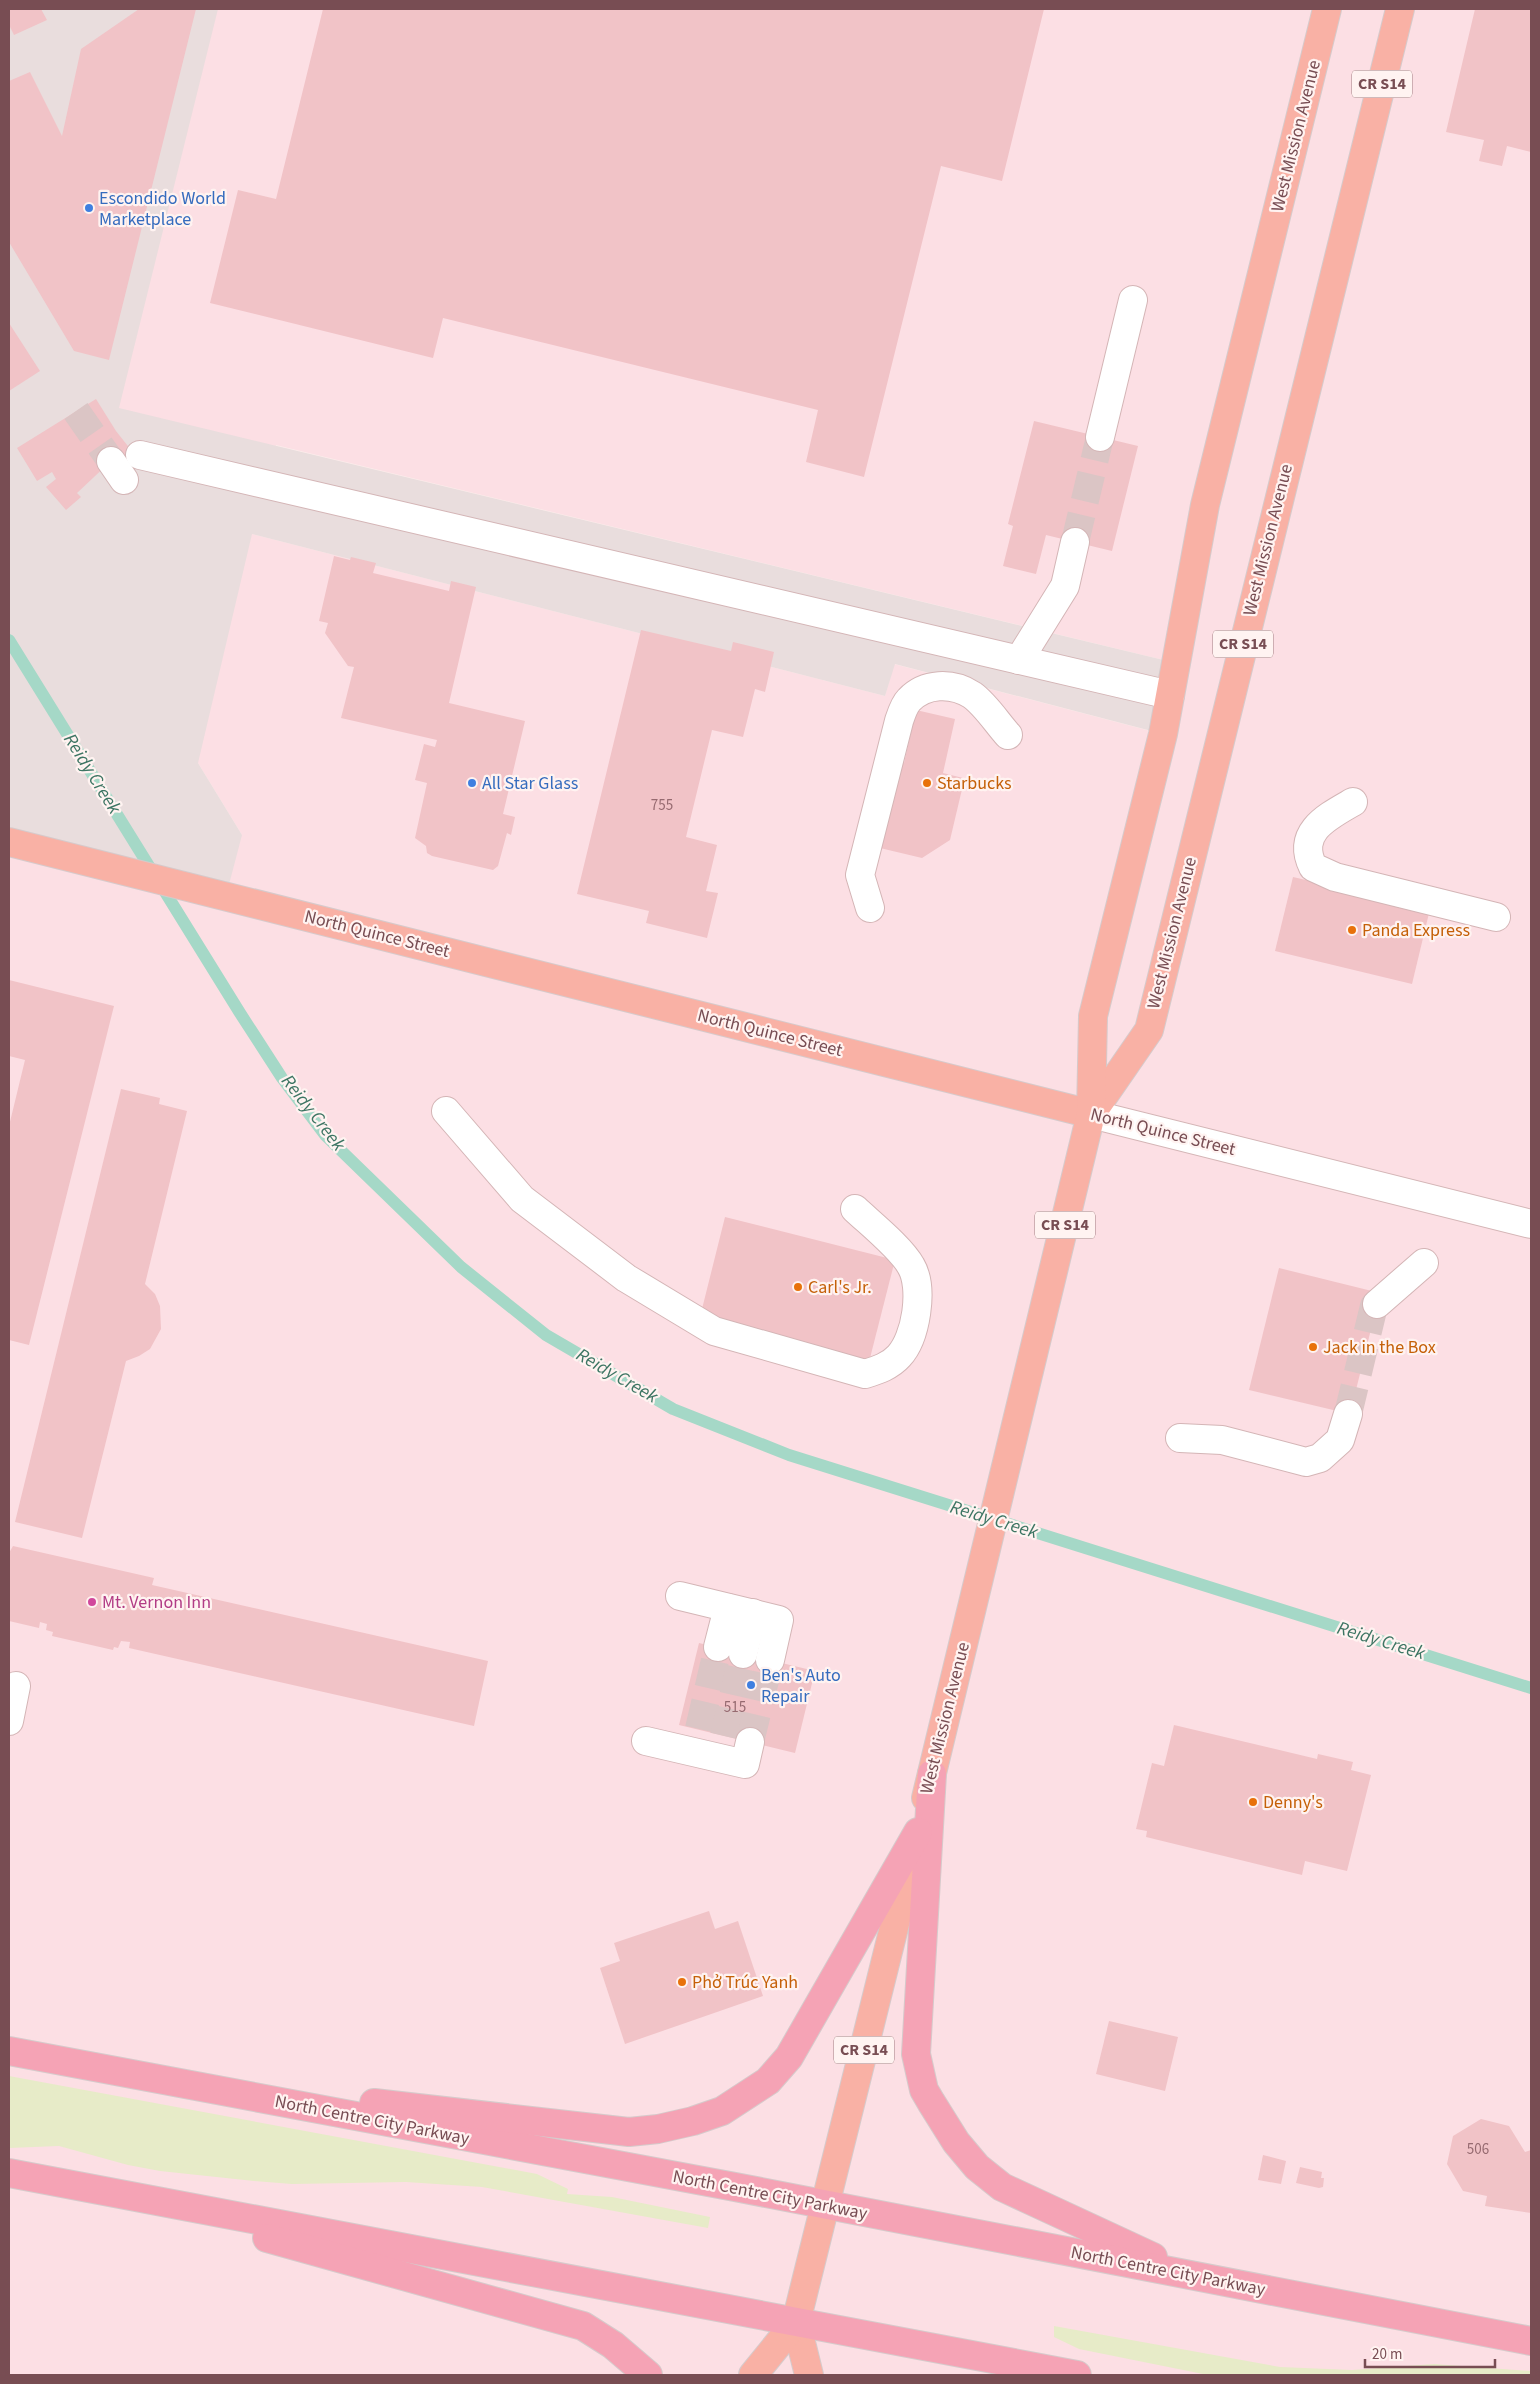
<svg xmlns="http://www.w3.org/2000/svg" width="1540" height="2384" font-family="'Source Sans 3',sans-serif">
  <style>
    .commercial { fill: #fcdfe4; fill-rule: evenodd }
    .industrial { fill: #e9dddd }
    .green { fill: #e7ebc8 }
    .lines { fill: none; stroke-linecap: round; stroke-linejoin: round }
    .stream { stroke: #a5d8c7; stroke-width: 12 }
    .building { fill: #f1c3c7 }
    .minor-tunnel { stroke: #dbc5c5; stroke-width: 28; stroke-dasharray: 28 14; stroke-linecap: butt }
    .minor-casing { stroke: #d4b5b6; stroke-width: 30 }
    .major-casing { stroke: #d6cacb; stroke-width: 30 }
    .highway-casing { stroke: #d6cacb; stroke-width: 30 }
    .minor { stroke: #fff; stroke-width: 28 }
    .major { stroke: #f9b1a5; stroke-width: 28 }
    .highway { stroke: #f5a3b5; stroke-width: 28 }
    .shop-dot { fill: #3f7fe0; stroke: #fff3f1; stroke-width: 2 }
    .food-dot { fill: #e8710a; stroke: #fff3f1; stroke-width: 2 }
    .hotel-dot { fill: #d1479c; stroke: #fff3f1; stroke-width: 2 }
    .labels { text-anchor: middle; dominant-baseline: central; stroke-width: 4.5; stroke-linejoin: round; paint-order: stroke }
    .number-label { font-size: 15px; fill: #966a70 }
    .shield { fill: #fff3f1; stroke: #a07f82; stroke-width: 1 }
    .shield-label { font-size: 16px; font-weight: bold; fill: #784d53 }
    .street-label { font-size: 18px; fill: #784d53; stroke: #fff3f1 }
    .shop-label { font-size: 18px; fill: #366cbe; stroke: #fff3f1; text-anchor: start }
    .food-label { font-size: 18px; fill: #c56008; stroke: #fff3f1; text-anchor: start }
    .hotel-label { font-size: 18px; fill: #b23c85; stroke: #fff3f1; text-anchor: start }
    .water-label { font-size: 19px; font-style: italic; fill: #3d7563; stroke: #fff3f1 }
  </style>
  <rect width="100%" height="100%" fill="#fcedeb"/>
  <!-- commercial -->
  <path class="commercial" d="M 9,9 L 1531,9 L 1531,2375 L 9,2375 L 9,842 L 242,835 L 198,763 ZM 276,445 L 1176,663 L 1162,734 L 894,664 L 885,696 L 252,534 Z"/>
  <!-- industrial -->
  <polygon class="industrial" points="9,9 218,9 119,408 1176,663 1163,734 895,664 885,696 252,534 198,763 242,835 226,896 9,842"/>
  <!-- green -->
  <g class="green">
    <polygon points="9,2076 537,2174 568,2189 567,2194 612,2197 710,2217 708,2228 482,2187 406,2182 292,2184 254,2181 160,2171 128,2165 59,2146 9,2148"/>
    <polygon points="1054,2326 1280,2367 1352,2370 1434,2364 1531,2371 1531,2375 1208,2375 1079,2349 1054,2337"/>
  </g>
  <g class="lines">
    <!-- stream -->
    <polyline class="stream" points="9,640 240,1013 282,1078 325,1135 461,1267 546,1335 673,1409 789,1455 1531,1688"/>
  </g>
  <!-- building -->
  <g class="building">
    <polygon points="9,9 41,9 47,20 14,35 9,25"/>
    <polygon points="139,9 196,9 109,360 74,351 9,242 9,81 30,72 62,136 81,49"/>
    <polygon points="323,9 1044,9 1002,181 941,166 864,477 806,462 818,410 443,318 433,358 210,303 238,190 276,199"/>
    <polygon points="1475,9 1531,9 1531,152 1507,146 1502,166 1479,161 1484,140 1446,132"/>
    <polygon points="9,323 40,371 9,391"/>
    <polygon points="96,399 116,431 131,450 123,458 111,461 77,493 81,497 66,510 46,487 56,479 52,472 37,481 17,448"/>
    <polygon points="1034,421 1138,446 1112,551 1046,535 1036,574 1003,566 1013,526 1008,524"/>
    <polygon points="334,556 350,560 351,557 376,563 373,573 449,591 451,581 476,587 449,703 525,721 503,814 515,817 511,835 507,833 498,866 493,870 432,856 427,853 426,846 415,838 427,783 415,780 424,744 435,747 437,740 341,718 354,667 348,666 325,633 328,623 319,621"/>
    <polygon points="641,630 731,651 733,642 774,652 765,692 755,689 743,737 712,730 686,837 717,845 706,891 718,893 707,938 646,923 649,911 577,894"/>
    <polygon points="916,710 955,719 943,773 967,779 966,785 963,785 950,840 922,858 880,848 891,810 883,808 901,763 904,763"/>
    <polygon points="1293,877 1430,909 1412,984 1275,951"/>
    <polygon points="9,980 114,1006 29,1345 9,1340 9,1126 25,1060 9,1056"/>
    <polygon points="121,1089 160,1098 159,1104 187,1111 145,1284 155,1294 160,1306 161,1329 150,1349 139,1356 126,1361 82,1538 15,1522"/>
    <polygon points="725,1217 895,1260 868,1366 701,1313"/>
    <polygon points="1279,1268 1380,1293 1350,1414 1249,1390"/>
    <polygon points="13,1546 154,1578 152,1585 488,1661 474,1726 129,1648 130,1642 121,1641 118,1648 114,1647 113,1650 52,1636 53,1632 46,1630 47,1624 40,1622 39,1628 9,1621 9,1553"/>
    <polygon points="699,1643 815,1671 795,1753 679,1725"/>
    <polygon points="1174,1725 1317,1759 1318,1754 1353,1762 1351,1770 1371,1775 1347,1871 1305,1861 1302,1875 1146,1837 1147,1831 1136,1829 1152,1763 1164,1766"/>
    <polygon points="709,1911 715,1929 738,1921 763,1996 625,2044 600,1968 620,1961 614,1943"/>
    <polygon points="1109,2021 1178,2037 1165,2091 1096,2074"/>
    <polygon points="1481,2119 1509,2126 1525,2152 1531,2150 1531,2213 1485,2206 1487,2196 1463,2191 1447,2164 1453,2136"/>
    <polygon points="1263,2155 1286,2161 1281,2184 1258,2180"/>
    <polygon points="1300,2167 1322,2172 1321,2178 1324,2178 1323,2187 1319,2188 1296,2183"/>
  </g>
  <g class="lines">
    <!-- minor-tunnel -->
    <g class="minor-tunnel">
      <polyline points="76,411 111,461"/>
      <polyline points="1075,542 1100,437"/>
      <polyline points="1348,1414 1374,1306 1377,1304"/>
      <polyline points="699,1729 718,1647"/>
      <polyline points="724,1736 743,1654"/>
      <polyline points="750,1742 770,1660"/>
    </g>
    <defs>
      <g id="minor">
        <polyline points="1100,437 1133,300"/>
        <polyline points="140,455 1170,695"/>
        <polyline points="111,461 124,480"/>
        <polyline points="1019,660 1065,586 1075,542"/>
        <path d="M 1353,802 C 1327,817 1296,832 1313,867 L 1335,877 L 1496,917"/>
        <path d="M 870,908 L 860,875 L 899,721 C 901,715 904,705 909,700 C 925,683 952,682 972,695 C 986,705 997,723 1008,735"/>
        <path d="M 446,1111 L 522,1199 L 626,1278 L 714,1331 L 865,1374 C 878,1370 890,1366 899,1356 C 916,1338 924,1288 911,1266 C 901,1248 871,1224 855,1209"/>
        <polyline points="1091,1114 1531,1224"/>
        <polyline points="1377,1304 1424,1263"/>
        <polyline points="1180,1438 1222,1440 1306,1462 1320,1458 1340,1440 1348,1414"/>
        <polyline points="680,1596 779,1620 770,1660"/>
        <polyline points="718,1647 728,1608"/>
        <polyline points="743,1654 753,1613"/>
        <polyline points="9,1721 16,1686"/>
        <polyline points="646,1741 745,1764 750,1742"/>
      </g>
      <g id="major">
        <polyline points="9,842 1091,1114"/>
        <polyline points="1091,1114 1149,1030 1400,9"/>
        <polyline points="926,1798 1091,1114 1093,1016 1163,734 1205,505 1327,9"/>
        <polyline points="796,2322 809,2375"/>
        <polyline points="753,2375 796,2322 914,1847"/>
      </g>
      <g id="highway">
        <polyline points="932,1774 916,2054 924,2090 931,2102 956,2142 977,2167 1002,2187 1153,2257"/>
        <polyline points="9,2051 735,2187 1531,2341"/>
        <polyline points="374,2103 629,2132 658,2129 693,2121 722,2111 768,2081 789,2057 918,1832"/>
        <polyline points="9,2173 1077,2375"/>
        <polyline points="267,2238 583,2326 613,2345 648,2375"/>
      </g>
    </defs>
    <!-- minor casing -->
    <use href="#minor" class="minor-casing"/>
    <!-- major casing -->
    <use href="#major" class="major-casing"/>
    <!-- highway casing -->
    <use href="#highway" class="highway-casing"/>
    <!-- minor -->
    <use href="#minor" class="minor"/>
    <!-- major -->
    <use href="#major" class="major"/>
    <!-- highway -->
    <use href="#highway" class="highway"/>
  </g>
  <!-- markers -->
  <g class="shop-dot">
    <circle cx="89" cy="208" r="5"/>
    <circle cx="472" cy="783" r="5"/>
    <circle cx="751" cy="1685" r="5"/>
  </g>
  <g class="food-dot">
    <circle cx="927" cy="783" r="5"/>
    <circle cx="1352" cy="930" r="5"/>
    <circle cx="798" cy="1287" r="5"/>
    <circle cx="1313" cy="1347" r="5"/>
    <circle cx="1253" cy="1802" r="5"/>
    <circle cx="682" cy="1982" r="5"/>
  </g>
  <circle class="hotel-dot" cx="92" cy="1602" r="5"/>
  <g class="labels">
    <!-- number labels -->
    <g class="number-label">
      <text x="662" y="805">755</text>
      <text x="735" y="1707">515</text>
      <text x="1478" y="2149">506</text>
    </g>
    <!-- shield labels -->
    <g class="shield">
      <rect x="1352" y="70.5" width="60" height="27" rx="4"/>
      <rect x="1213" y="630.5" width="60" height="27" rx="4"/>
      <rect x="1035" y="1211.5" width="60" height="27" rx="4"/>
      <rect x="834" y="2036.5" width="60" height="27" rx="4"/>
    </g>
    <g class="shield-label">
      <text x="1382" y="84">CR S14</text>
      <text x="1243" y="644">CR S14</text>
      <text x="1065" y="1225">CR S14</text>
      <text x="864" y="2050">CR S14</text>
    </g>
    <!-- street labels -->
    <g class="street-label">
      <text transform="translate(1296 136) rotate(-76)">West Mission Avenue</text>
      <text transform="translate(1268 540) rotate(-76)">West Mission Avenue</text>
      <text transform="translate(1172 933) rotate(-76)">West Mission Avenue</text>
      <text transform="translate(377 934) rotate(14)">North Quince Street</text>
      <text transform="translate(770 1033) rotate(14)">North Quince Street</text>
      <text transform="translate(1163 1132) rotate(14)">North Quince Street</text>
      <text transform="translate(945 1718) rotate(-76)">West Mission Avenue</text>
      <text transform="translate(372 2120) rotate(11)">North Centre City Parkway</text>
      <text transform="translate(770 2195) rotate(11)">North Centre City Parkway</text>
      <text transform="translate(1168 2271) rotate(11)">North Centre City Parkway</text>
    </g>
    <!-- shop labels -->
    <g class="shop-label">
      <text x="99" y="198">Escondido World<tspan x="99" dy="21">Marketplace</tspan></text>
      <text x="482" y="783">All Star Glass</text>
      <text x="761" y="1675">Ben's Auto<tspan x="761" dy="21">Repair</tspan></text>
    </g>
    <!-- food labels -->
    <g class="food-label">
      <text x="937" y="783">Starbucks</text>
      <text x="1362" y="930">Panda Express</text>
      <text x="808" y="1287">Carl's Jr.</text>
      <text x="1323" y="1347">Jack in the Box</text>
      <text x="1263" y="1802">Denny's</text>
      <text x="692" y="1982">Phở Trúc Yanh</text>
    </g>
    <!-- hotel labels -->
    <g class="hotel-label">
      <text x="102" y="1602">Mt. Vernon Inn</text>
    </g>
    <!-- water labels -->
    <g class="water-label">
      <text transform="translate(92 774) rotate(58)">Reidy Creek</text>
      <text transform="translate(313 1113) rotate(52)">Reidy Creek</text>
      <text transform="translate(617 1376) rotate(30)">Reidy Creek</text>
      <text transform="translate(994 1520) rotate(17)">Reidy Creek</text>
      <text transform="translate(1381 1641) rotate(17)">Reidy Creek</text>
    </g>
  </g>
  <!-- border -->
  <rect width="1540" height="2384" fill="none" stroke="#784d53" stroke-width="20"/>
  <!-- scale -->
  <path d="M1365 2359v8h130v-8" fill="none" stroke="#784d53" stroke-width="2.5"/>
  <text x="1372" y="2359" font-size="15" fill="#784d53" stroke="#fff3f1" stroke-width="4" paint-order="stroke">20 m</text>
</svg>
